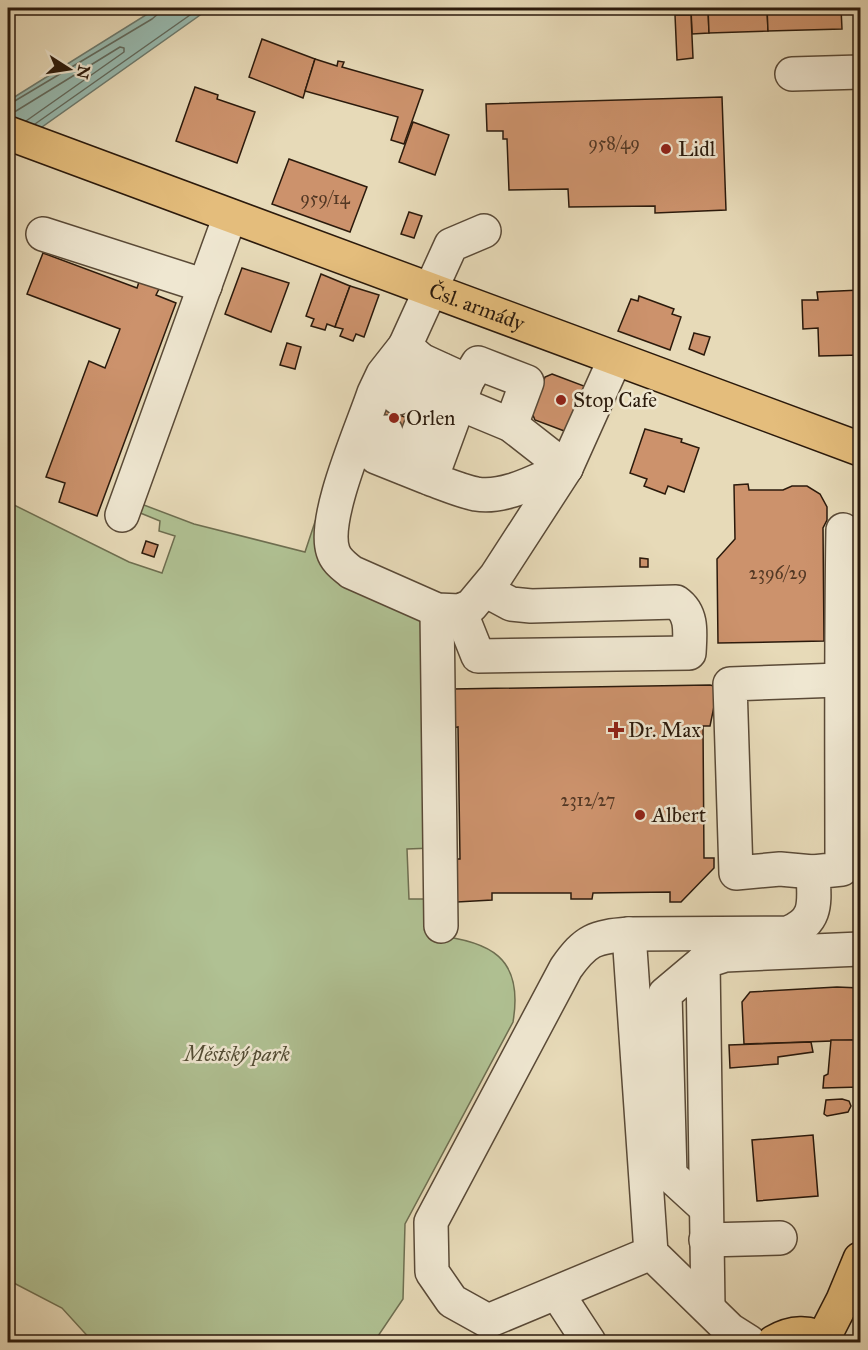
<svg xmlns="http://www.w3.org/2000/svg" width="868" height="1350" font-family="'IM FELL Great Primer',serif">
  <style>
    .green { fill: #b0c193; stroke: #6e6e50; stroke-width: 1.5 }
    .water { fill: #97bab0; stroke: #6c7a6e; stroke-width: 1.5 }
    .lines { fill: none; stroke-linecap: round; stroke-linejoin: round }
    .shore { stroke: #616a5e; stroke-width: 1.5 }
    .building { fill: #cc926c; stroke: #2b1a0c; stroke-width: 1.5 }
    .minor-casing { stroke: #5a4a37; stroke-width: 36 }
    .major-casing { stroke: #2b1a0c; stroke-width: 36 }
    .minor { stroke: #efe7d1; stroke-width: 33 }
    .major { stroke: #e4bd7c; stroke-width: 33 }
    .poi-dot { fill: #8f2418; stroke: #efe7d1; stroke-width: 2 }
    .labels { text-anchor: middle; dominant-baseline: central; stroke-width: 5; stroke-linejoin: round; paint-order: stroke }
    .number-label { font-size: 18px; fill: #533824 }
    .poi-label { font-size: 21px; fill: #2b1a0c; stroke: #efe7d1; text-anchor: start }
    .street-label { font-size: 21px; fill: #2b1a0c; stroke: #efe7d1 }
    .park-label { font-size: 21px; font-style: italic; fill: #534c34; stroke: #efe7d1 }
  </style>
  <rect width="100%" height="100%" fill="#e7dab8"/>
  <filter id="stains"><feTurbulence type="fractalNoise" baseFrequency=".00333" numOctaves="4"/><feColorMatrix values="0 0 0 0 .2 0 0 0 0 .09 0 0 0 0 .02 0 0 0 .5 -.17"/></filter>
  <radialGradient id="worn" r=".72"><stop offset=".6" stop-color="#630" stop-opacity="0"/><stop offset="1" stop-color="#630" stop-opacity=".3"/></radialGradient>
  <!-- green -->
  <path class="green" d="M 354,404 L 319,551 L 429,621 L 433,848 L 407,849 L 409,899 L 432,899 L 433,935 C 490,941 524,957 513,1022 L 405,1224 L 403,1299 L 374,1342 L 93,1342 L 62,1308 L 8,1280 L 8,502 L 129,562 L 162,573 L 175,536 L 159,531 L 160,521 L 133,510 L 136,502 L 194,524 L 305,552 Z"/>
  <!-- water -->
  <polygon class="water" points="157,8 210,8 8,151 8,101"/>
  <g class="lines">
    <!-- shore -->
    <g class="shore">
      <polyline points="8,105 152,19 159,13 160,8"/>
      <polyline points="8,113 16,111 120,47 124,48 124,52 26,121"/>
      <polyline points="35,124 200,8"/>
    </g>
  </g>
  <!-- building -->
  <g class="building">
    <polygon points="691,8 708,8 709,33 692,34"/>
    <polygon points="708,8 767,8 768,31 709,33"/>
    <polygon points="767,8 841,8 842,29 768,31"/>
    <polygon points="675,15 691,15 693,58 677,60"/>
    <polygon points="262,39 315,59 303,98 249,77"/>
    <polygon points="315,59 337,66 338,61 344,62 342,67 423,90 404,144 391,140 398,117 305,91"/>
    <polygon points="195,87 218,95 217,99 255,112 237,163 176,141"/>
    <polygon points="722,97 726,210 655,213 655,206 569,207 568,189 509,190 507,139 503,139 503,131 487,131 486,104"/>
    <polygon points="413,122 449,135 435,175 399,162"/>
    <polygon points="289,159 367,187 350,232 272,204"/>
    <polygon points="409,212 422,216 414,238 401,234"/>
    <polygon points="43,253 137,288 140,279 160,287 156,295 176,303 97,516 59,502 65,483 46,477 89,361 105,368 120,329 27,294"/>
    <polygon points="242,268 289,283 271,332 225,314"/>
    <polygon points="321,274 350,286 335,327 327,324 325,330 311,326 314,319 306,316"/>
    <polygon points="350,286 379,295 364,337 356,334 353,341 340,336 343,329 335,327"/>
    <polygon points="860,290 860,355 819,356 818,328 803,329 802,300 818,300 817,292"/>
    <polygon points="639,296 674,309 672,314 681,317 670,350 618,331 631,299 638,301"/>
    <polygon points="694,333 710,337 704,355 689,349"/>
    <polygon points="287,343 301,347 295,369 280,365"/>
    <polygon points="552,374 584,386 588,393 567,432 535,420 532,413 545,377"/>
    <polygon points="390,395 407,402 402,416 413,420 405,439 377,428"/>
    <polygon points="645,429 682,439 681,442 699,448 684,492 668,486 665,494 644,486 647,479 630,473"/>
    <polygon points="748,484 749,490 783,490 792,486 807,486 820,494 827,507 827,520 823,528 824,641 718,643 717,559 735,539 734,485"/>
    <polygon points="146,541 158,545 154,557 142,553"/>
    <polygon points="640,558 648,559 648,567 640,567"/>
    <polygon points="710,685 718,687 710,726 703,726 704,858 714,858 714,868 681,902 670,902 670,892 593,893 592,899 571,899 571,893 492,893 492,900 457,902 453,859 460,859 458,727 452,728 452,689"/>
    <polygon points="837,987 860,988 860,1040 744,1044 742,1002 750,992"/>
    <polygon points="831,1040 860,1040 860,1087 823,1088 824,1076 828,1074"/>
    <polygon points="811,1042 813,1052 778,1057 778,1064 730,1068 729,1045"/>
    <polygon points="842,1099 849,1101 851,1106 848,1112 827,1116 824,1114 826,1100"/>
    <polygon points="813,1135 818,1196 757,1201 752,1140"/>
  </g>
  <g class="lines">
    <defs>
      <g id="minor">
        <polyline points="792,74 860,72"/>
        <polyline points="43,234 205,286"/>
        <path d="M 405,346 L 383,374 L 374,393 C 362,429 322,518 333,551 C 336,561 344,566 351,572 L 437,610 L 460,611 L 471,606 L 496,576 L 566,468"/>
        <polyline points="467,381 421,360 405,346 451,245 484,231"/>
        <polyline points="398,398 421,360"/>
        <polyline points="458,403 511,425 566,468 615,359"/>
        <path d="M 511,425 L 527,382 L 478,363 L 467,381 L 431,479 C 445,484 461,491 476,494 C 506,499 539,479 566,468"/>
        <polyline points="386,432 376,457 426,477"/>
        <polyline points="405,468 442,370"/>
        <polyline points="122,515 230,216"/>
        <polyline points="437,610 441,926"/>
        <path d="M 460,611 L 478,656 L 689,653 C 690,633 693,614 676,602 L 531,606 L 511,604 L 485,590"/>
        <polyline points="813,872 780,869 736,873 730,684 840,680"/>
        <path d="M 629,934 L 788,933 C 819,921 814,901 813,872 L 842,869 C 842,756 841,643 843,530"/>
        <polyline points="703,962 665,994 670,1175 706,1208"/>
        <polyline points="706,1240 780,1238"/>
        <path d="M 651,1253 L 488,1321 L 452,1301 L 432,1272 L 431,1222 L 566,968 C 586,940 594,937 629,934 L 651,1253 L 730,1330 L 749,1342"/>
        <polyline points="557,1293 589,1342"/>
        <polyline points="708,1308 703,962 725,955 860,949"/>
      </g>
      <g id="major">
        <path id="s1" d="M 8,133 L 860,449"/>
        <polyline points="823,1339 843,1300 860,1259"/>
        <path d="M 774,1342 C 791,1332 810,1330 826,1342"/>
      </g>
    </defs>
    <!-- minor casing -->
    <use href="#minor" class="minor-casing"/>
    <!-- major casing -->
    <use href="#major" class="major-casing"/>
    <!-- minor -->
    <use href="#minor" class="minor"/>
    <!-- major -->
    <use href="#major" class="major"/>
  </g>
  <!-- markers -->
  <g class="poi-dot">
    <circle cx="666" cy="149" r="6"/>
    <circle cx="561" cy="400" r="6"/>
    <circle cx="394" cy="418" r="6"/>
    <path d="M613 721h6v6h6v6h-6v6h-6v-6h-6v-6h6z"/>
    <circle cx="640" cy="815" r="6"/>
  </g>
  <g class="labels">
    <!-- number labels -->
    <g class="number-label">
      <text x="614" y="143">958/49</text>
      <text x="325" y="198">959/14</text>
      <text x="778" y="573">2396/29</text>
      <text x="588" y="800">2312/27</text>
    </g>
    <!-- poi labels -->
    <g class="poi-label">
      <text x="678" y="149">Lidl</text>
      <text x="573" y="400">Stop Cafe</text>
      <text x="406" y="418">Orlen</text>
      <text x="628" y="730">Dr. Max</text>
      <text x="652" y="815">Albert</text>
    </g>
    <!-- street labels -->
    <g class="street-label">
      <text stroke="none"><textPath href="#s1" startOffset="500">Čsl. armády</textPath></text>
    </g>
    <!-- park labels -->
    <g class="park-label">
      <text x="237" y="1054">Městský park</text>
    </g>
  </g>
  <!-- margin -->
  <rect width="868" height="1350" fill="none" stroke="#e7dab8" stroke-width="30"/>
  <rect x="9" y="9" width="850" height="1332" fill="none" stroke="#2b1a0c" stroke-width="3"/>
  <rect x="15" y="15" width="838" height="1320" fill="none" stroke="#2b1a0c" stroke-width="1.5"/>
  <!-- north arrow -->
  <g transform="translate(69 69) rotate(102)" stroke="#efe7d1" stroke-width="4.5" paint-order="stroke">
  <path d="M0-4.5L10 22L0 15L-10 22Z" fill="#2b1a0c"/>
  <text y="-9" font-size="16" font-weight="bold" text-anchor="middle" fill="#2b1a0c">N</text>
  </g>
  <rect width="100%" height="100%" filter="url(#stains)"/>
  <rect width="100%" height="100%" fill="url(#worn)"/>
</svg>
